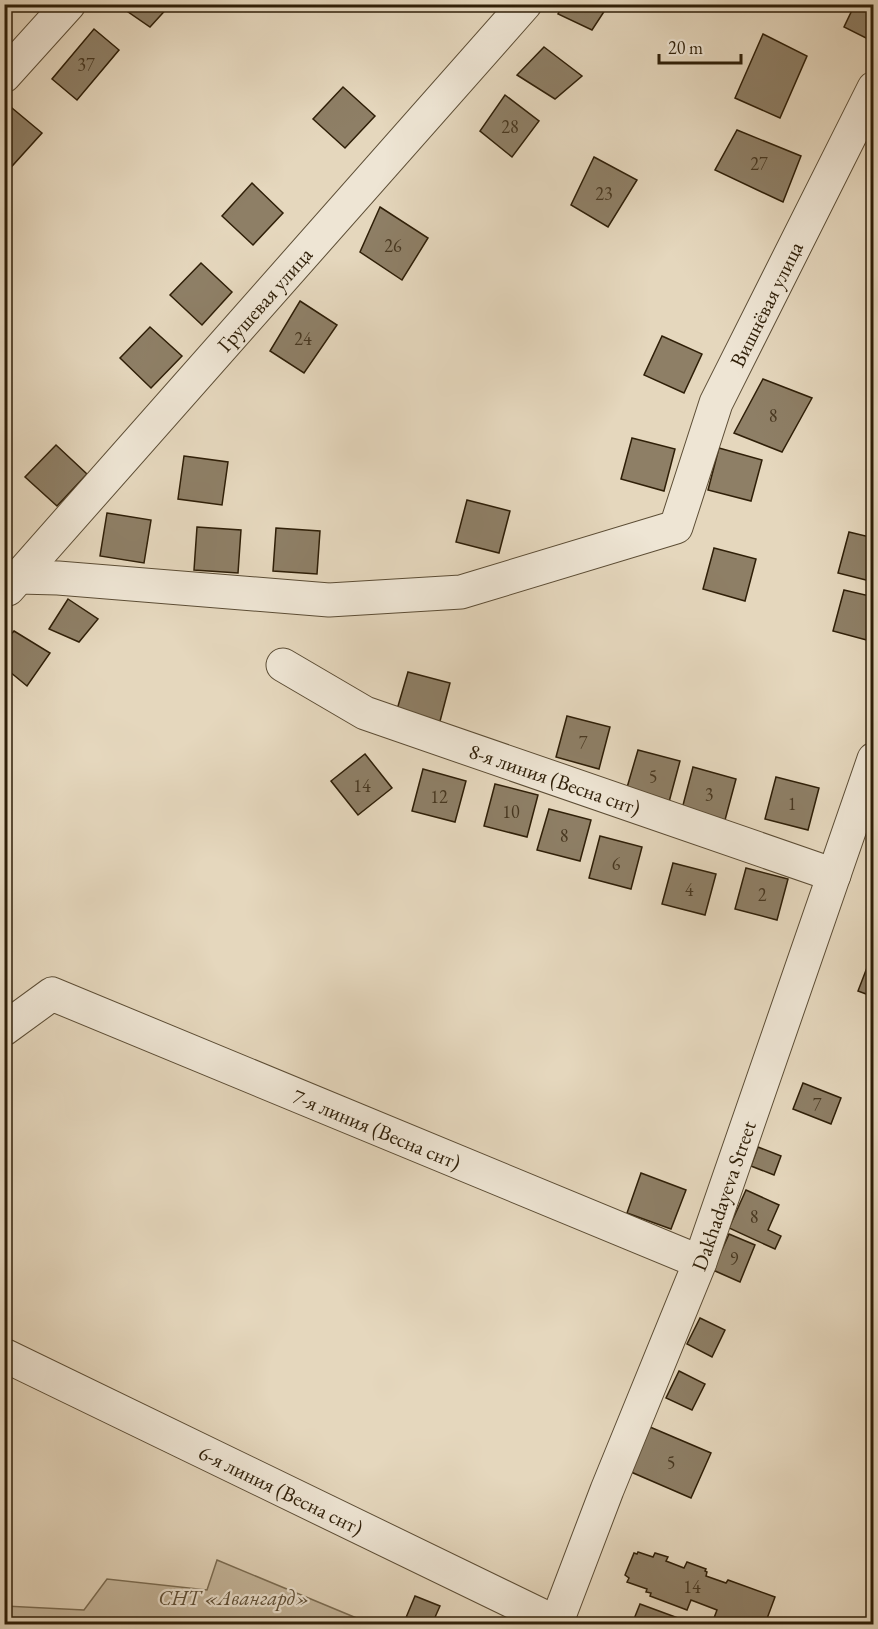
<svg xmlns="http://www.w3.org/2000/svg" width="878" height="1629" font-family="'EB Garamond',serif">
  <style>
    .green { fill: #c6b89e; stroke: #7a6c53; stroke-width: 1.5 }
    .building { fill: #8e7f66; stroke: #2f1f08; stroke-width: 1.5 }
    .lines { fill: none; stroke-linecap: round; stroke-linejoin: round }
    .street-casing { stroke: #5c4d35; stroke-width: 35 }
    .street { stroke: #eee5d4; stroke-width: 33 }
    .labels { text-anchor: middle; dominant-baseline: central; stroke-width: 4.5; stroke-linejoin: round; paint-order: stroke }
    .number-label { font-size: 18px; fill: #473720 }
    .street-label { font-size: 21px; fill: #2f1f08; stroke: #eee5d4 }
    .park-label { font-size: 21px; font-style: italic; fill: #5c4d35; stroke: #eee5d4 }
  </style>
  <rect width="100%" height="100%" fill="#e5d7bd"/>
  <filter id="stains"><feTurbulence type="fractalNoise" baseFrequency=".00333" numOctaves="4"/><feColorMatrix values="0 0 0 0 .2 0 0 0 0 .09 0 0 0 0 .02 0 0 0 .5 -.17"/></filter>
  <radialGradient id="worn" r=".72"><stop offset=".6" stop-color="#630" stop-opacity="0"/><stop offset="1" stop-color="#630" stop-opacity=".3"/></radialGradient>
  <!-- green -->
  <polygon class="green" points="217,1560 371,1624 5,1624 5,1606 84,1610 107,1579 207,1590"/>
  <!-- building -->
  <g class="building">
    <polygon points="123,4 171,4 150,27 121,7"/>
    <polygon points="563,4 609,4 592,30 558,14"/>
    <polygon points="855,4 874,4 874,42 844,27"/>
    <polygon points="94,29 119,50 77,100 52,79"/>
    <polygon points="763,34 807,56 780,118 735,98"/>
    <polygon points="544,47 582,76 555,99 517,75"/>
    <polygon points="343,87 375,116 345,148 313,119"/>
    <polygon points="505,95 539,121 512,157 480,131"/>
    <polygon points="12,108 42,133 4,175 4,116"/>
    <polygon points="737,130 801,156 783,202 715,170"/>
    <polygon points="594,157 637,180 608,227 571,205"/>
    <polygon points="252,183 283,213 253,245 222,216"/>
    <polygon points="380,207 428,238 402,280 360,252"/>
    <polygon points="201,263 232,292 202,325 170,295"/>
    <polygon points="300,301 337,325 304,373 270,351"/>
    <polygon points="150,327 182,356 151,388 120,358"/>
    <polygon points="662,336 702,354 684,393 644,375"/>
    <polygon points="763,379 812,398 782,452 734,433"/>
    <polygon points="632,438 675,449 664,491 621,479"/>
    <polygon points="56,445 87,474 57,506 25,477"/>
    <polygon points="719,448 762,460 751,501 708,490"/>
    <polygon points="184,456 228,462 222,505 178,499"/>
    <polygon points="467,500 510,511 499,553 456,542"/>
    <polygon points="107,513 151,520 144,563 100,556"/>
    <polygon points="197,527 241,530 238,573 194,570"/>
    <polygon points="276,528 320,531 317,574 273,571"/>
    <polygon points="849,532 874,538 874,582 838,573"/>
    <polygon points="714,548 756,559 745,601 703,589"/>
    <polygon points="844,590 874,597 874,642 833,631"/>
    <polygon points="68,599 98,619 79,642 49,629"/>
    <polygon points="14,631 50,653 27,686 4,667 4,642"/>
    <polygon points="408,672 450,683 439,725 396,713"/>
    <polygon points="567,716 610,727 599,769 556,757"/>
    <polygon points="638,750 680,761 669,802 626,791"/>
    <polygon points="365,754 392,788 358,815 331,781"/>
    <polygon points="693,767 736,779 725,820 682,809"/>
    <polygon points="423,769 466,781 455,822 412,811"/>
    <polygon points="776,777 819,788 808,830 765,819"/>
    <polygon points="495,784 538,795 527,837 484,826"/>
    <polygon points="549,809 591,820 580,861 537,850"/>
    <polygon points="600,836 642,847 631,889 589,878"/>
    <polygon points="673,863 716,874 705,915 662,904"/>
    <polygon points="746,868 788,879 777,920 735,909"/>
    <polygon points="868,965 874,968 874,997 858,991"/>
    <polygon points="803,1083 841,1098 831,1124 793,1109"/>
    <polygon points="758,1147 781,1156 774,1175 751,1166"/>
    <polygon points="641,1173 686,1190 671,1229 627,1213"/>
    <polygon points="746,1190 779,1205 768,1230 781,1236 775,1249 729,1228"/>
    <polygon points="729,1234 755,1245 740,1282 713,1270"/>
    <polygon points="700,1318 725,1330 712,1357 687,1344"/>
    <polygon points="679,1371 705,1384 692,1410 666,1398"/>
    <polygon points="650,1427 711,1453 691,1498 631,1472"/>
    <polygon points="638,1552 653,1557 655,1553 668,1557 666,1561 684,1568 687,1562 706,1569 705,1571 707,1572 706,1576 726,1583 728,1580 775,1597 765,1624 720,1624 716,1623 718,1619 714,1618 717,1610 691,1600 687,1610 650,1596 651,1593 646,1592 647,1589 627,1582 629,1578 625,1575 634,1553 637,1554"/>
    <polygon points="415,1596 440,1606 432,1624 416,1624 405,1620"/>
    <polygon points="640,1604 678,1618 676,1624 632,1624"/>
  </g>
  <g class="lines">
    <defs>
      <g id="street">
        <polyline points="4,76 69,4"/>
        <path id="s1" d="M 18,577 L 58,578 L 329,600 L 461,592 L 676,527 L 716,403 L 874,88"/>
        <path id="s2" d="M 8,589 L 525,4"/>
        <path id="s3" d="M 283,665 L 365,713 L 834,875"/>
        <path id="s4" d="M 4,1029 L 52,994 L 700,1262"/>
        <path id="s5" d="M 4,1355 L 557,1623"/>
        <path id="s6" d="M 556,1624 L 607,1490 L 700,1262 L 874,759"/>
      </g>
    </defs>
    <!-- street casing -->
    <use href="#street" class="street-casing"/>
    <!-- street -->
    <use href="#street" class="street"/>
  </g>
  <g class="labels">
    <!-- number labels -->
    <g class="number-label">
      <text x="86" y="64">37</text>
      <text x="510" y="126">28</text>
      <text x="759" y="163">27</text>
      <text x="604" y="193">23</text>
      <text x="393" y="245">26</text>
      <text x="303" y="338">24</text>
      <text x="773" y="415">8</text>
      <text x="583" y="742">7</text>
      <text x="653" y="776">5</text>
      <text x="362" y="785">14</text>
      <text x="709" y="794">3</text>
      <text x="439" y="796">12</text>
      <text x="792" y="803">1</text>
      <text x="511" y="811">10</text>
      <text x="564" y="835">8</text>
      <text x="616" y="863">6</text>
      <text x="689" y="889">4</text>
      <text x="762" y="894">2</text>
      <text x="817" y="1104">7</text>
      <text x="754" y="1216">8</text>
      <text x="734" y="1258">9</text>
      <text x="671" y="1462">5</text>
      <text x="692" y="1586">14</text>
    </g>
    <!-- street labels -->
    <g class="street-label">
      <text stroke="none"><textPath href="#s2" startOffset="387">Грушевая улица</textPath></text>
      <text stroke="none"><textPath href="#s1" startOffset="910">Вишнёвая улица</textPath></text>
      <text stroke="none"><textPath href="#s3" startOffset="296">8-я линия (Весна снт)</textPath></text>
      <text stroke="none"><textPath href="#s4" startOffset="411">7-я линия (Весна снт)</textPath></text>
      <text stroke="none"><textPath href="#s6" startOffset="460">Dakhadayeva Street</textPath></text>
      <text stroke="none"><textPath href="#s5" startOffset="308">6-я линия (Весна снт)</textPath></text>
    </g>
    <!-- park labels -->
    <g class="park-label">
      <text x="234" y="1597">СНТ «Авангард»</text>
    </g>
  </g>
  <!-- margin -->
  <rect width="878" height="1629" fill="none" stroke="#e5d7bd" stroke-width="24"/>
  <rect x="6" y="6" width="866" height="1617" fill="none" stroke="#2f1f08" stroke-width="3"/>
  <rect x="12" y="12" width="854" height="1605" fill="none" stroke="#2f1f08" stroke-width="1.5"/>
  <!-- scale -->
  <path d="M659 54v9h82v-9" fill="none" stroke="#2f1f08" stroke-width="3"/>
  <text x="668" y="54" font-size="18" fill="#2f1f08" stroke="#eee5d4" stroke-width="4.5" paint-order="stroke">20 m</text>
  <rect width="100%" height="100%" filter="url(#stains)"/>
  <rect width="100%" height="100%" fill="url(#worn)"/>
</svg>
